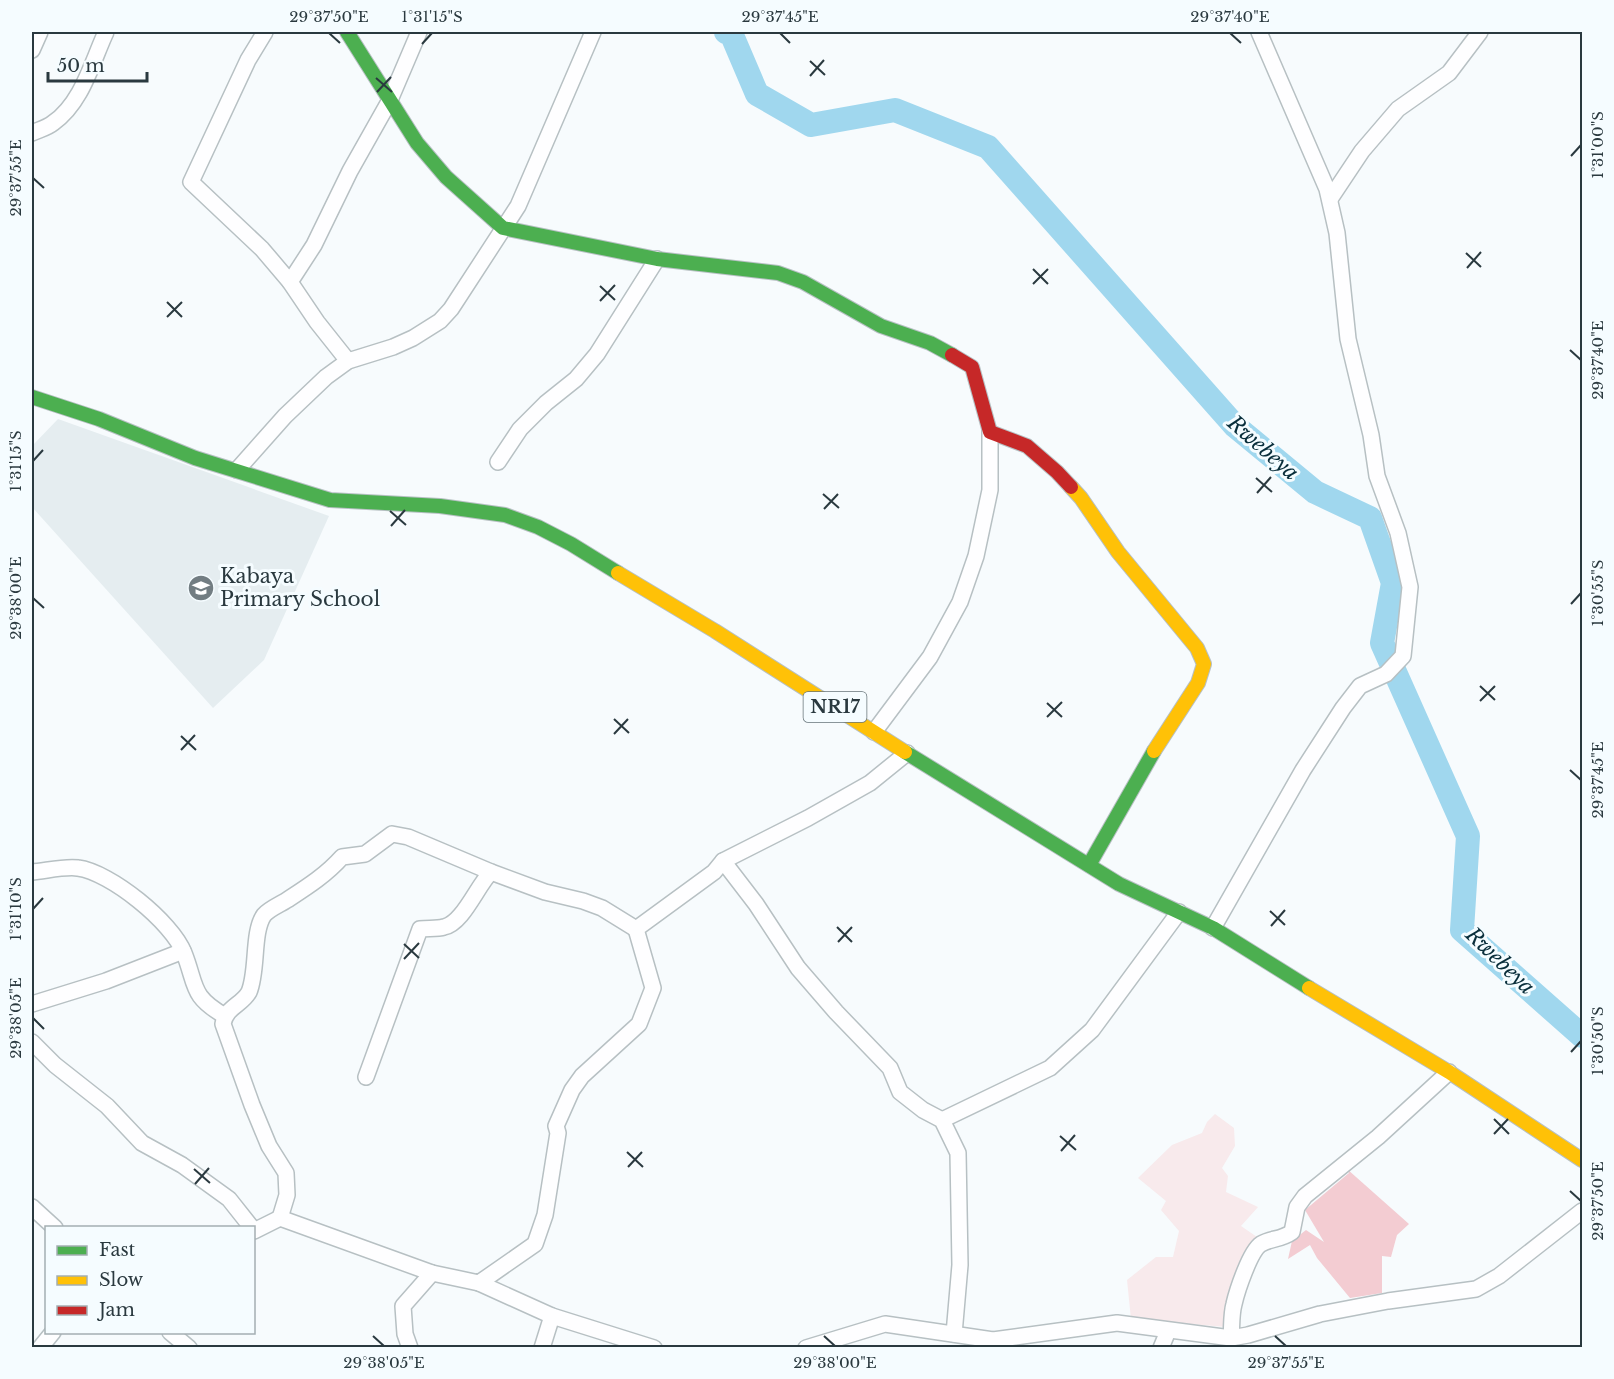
<svg xmlns="http://www.w3.org/2000/svg" width="1614" height="1379" font-family="'Libre Baskerville',serif">
  <style>
    .built { fill: #e5edf0 }
    .green { fill: #f8eaec }
    .forest { fill: #f3ccd2 }
    .lines { fill: none; stroke-linecap: round; stroke-linejoin: round }
    .river { stroke: #a0d7ee; stroke-width: 24 }
    .street-casing { stroke: #b7c0c3; stroke-width: 18 }
    .fast-casing { stroke: #b7c0c3; stroke-width: 16 }
    .slow-casing { stroke: #b7c0c3; stroke-width: 16 }
    .jam-casing { stroke: #b7c0c3; stroke-width: 16 }
    .street { stroke: #fefeff; stroke-width: 15 }
    .fast { stroke: #4caf50; stroke-width: 14 }
    .slow { stroke: #ffc107; stroke-width: 14 }
    .jam { stroke: #c62828; stroke-width: 14 }
    .ticks { fill: none; stroke: #2a393f; stroke-width: 2 }
    .labels { text-anchor: middle; dominant-baseline: central; stroke-width: 6; stroke-linejoin: round; paint-order: stroke }
    .shield { fill: #f5fcff; stroke: #677479; stroke-width: 1.5 }
    .shield-label { font-size: 18px; font-weight: bold; fill: #2a393f }
    .poi-label { font-size: 20px; fill: #2a393f; stroke: #f5fcff; text-anchor: start }
    .water-label { font-size: 21px; font-style: italic; fill: #092e3b; stroke: #f5fcff }
    .neatline { fill: none; stroke: #2a393f; stroke-width: 2 }
    .ticks-label { font-size: 15px; text-anchor: middle; fill: #2a393f }
  </style>
  <rect width="100%" height="100%" fill="#f7fbfd"/>
  <!-- built -->
  <polygon class="built" points="58,419 329,516 264,660 213,708 32,507 32,446"/>
  <!-- green -->
  <polygon class="green" points="1215,1114 1234,1128 1235,1146 1222,1168 1228,1176 1226,1192 1258,1207 1241,1226 1257,1237 1248,1251 1226,1327 1131,1319 1127,1280 1156,1257 1173,1257 1179,1231 1161,1210 1166,1201 1138,1178 1172,1145 1202,1133 1207,1122"/>
  <!-- forest -->
  <polygon class="forest" points="1347,1169 1409,1224 1397,1235 1391,1257 1382,1256 1382,1293 1350,1298 1317,1258 1310,1245 1288,1259 1292,1241 1306,1230 1324,1242 1305,1210 1349,1173"/>
  <g class="lines">
    <!-- river -->
    <polyline class="river" points="726,32 731,33 757,94 811,125 895,110 988,147 1235,426 1315,492 1370,518 1393,583 1382,643 1468,836 1462,930 1582,1036"/>
    <defs>
      <g id="street">
        <polyline points="265,32 248,60 191,182 262,249 290,282 317,322 348,361"/>
        <polyline points="32,50 40,32"/>
        <path d="M 32,133 C 38,130 47,128 53,123 C 82,103 92,62 106,32"/>
        <polyline points="1330,199 1362,151 1398,109 1449,73 1480,32"/>
        <polyline points="290,282 314,245 350,171 390,100 419,32"/>
        <polyline points="498,462 520,429 546,403 576,379 597,354 657,259"/>
        <polyline points="237,470 285,416 326,377 348,361 393,347 413,338 440,321 451,309 518,206 593,32"/>
        <polyline points="874,732 930,657 960,602 976,556 990,490 990,432"/>
        <polyline points="723,861 756,904 798,968 836,1012 890,1068 900,1092 923,1110 942,1120 958,1153 960,1265 954,1334"/>
        <path d="M 32,872 C 45,871 65,866 78,868 C 110,872 172,922 184,953 C 197,986 190,996 225,1016"/>
        <polyline points="1213,928 1303,770 1343,708 1360,686 1386,674 1403,656 1410,587 1398,533 1377,476 1371,435 1348,339 1337,233 1327,189 1259,32"/>
        <polyline points="32,1004 106,981 183,951"/>
        <polyline points="32,1042 55,1065 107,1106 142,1143 182,1165 229,1199 252,1228"/>
        <path d="M 366,1077 L 420,929 C 428,928 437,929 444,927 C 463,923 477,886 491,872"/>
        <polyline points="942,1120 1050,1068 1092,1030 1179,912"/>
        <polyline points="32,1207 55,1228"/>
        <path d="M 280,1218 L 287,1195 L 286,1173 L 269,1146 L 252,1105 L 223,1024 C 226,1007 242,1005 249,992 C 258,971 252,932 264,915 C 269,909 281,904 287,900 C 307,887 326,875 342,857 L 365,854 L 392,834 L 408,837 L 491,872 L 545,892 L 583,901 L 602,908 L 636,929"/>
        <polyline points="254,1231 280,1218 432,1273 479,1283 535,1244 545,1215 558,1133 556,1126 572,1090 582,1076 639,1024 653,988 636,929 714,872 723,861 808,818 870,783 907,753"/>
        <polyline points="479,1283 552,1316 654,1348"/>
        <polyline points="170,1332 189,1348"/>
        <path d="M 1231,1338 C 1232,1327 1231,1315 1234,1304 C 1237,1291 1250,1251 1261,1244 C 1271,1238 1281,1240 1292,1232 L 1297,1207 L 1305,1196 L 1378,1137 L 1449,1072"/>
        <polyline points="40,1348 53,1332"/>
        <polyline points="410,1348 405,1334 403,1306 432,1273"/>
        <polyline points="542,1348 552,1316"/>
        <polyline points="806,1348 885,1324 993,1340 1117,1323 1231,1338 1248,1335 1320,1314 1388,1301 1476,1289 1499,1276 1582,1211"/>
        <polyline points="1161,1348 1168,1331"/>
      </g>
      <g id="fast">
        <polyline points="347,32 417,143 446,177 503,228 657,259 778,273 803,282 881,326 930,343 952,355"/>
        <polyline points="32,397 99,419 195,458 330,500 440,506 505,515 538,527 571,544 618,573"/>
        <polyline points="905,752 1119,884 1213,928 1309,988"/>
        <polyline points="1089,865 1154,751"/>
      </g>
      <g id="slow">
        <polyline points="1071,487 1081,498 1118,552 1197,648 1204,664 1198,683 1154,751"/>
        <polyline points="618,573 715,631 905,752"/>
        <polyline points="1309,988 1449,1072 1582,1160"/>
      </g>
      <polyline id="jam" points="952,355 972,367 990,432 1027,446 1057,472 1071,487"/>
    </defs>
    <!-- street casing -->
    <use href="#street" class="street-casing"/>
    <!-- fast casing -->
    <use href="#fast" class="fast-casing"/>
    <!-- slow casing -->
    <use href="#slow" class="slow-casing"/>
    <!-- jam casing -->
    <use href="#jam" class="jam-casing"/>
    <!-- street -->
    <use href="#street" class="street"/>
    <!-- fast -->
    <use href="#fast" class="fast"/>
    <!-- slow -->
    <use href="#slow" class="slow"/>
    <!-- jam -->
    <use href="#jam" class="jam"/>
  </g>
  <!-- ticks -->
  <path class="ticks" d="M 329,33 L 340,43M 780,33 L 790,43M 1230,33 L 1241,43M 422,44 L 432,33M 810,61 L 825,75M 810,76 L 824,60M 376,78 L 392,92M 377,92 L 391,77M 1571,156 L 1581,145M 33,178 L 44,188M 1466,253 L 1481,267M 1467,268 L 1481,252M 1033,269 L 1048,284M 1033,284 L 1048,269M 600,286 L 615,300M 600,301 L 615,285M 167,302 L 182,317M 167,317 L 182,302M 1570,350 L 1581,360M 33,461 L 43,450M 1256,478 L 1272,492M 1257,493 L 1271,477M 823,494 L 839,508M 824,509 L 838,494M 390,511 L 406,525M 391,526 L 405,510M 33,598 L 44,608M 1571,604 L 1581,593M 1480,686 L 1495,700M 1480,701 L 1495,686M 1047,703 L 1062,717M 1047,717 L 1062,702M 614,719 L 629,733M 614,734 L 628,719M 181,736 L 196,750M 181,750 L 195,735M 1570,770 L 1581,780M 33,909 L 43,898M 1270,911 L 1285,925M 1271,926 L 1285,910M 837,927 L 852,942M 838,942 L 852,927M 404,944 L 419,958M 404,959 L 419,943M 33,1018 L 44,1029M 1571,1052 L 1581,1041M 1494,1119 L 1509,1134M 1494,1134 L 1508,1119M 1060,1136 L 1076,1150M 1061,1151 L 1075,1135M 627,1152 L 643,1167M 628,1167 L 642,1152M 194,1169 L 210,1183M 195,1184 L 209,1168M 1570,1191 L 1581,1201M 373,1336 L 384,1346M 824,1336 L 835,1346M 1275,1336 L 1286,1346"/>
  <!-- icons -->
  <defs>
    <symbol id="school-disc" viewBox="-11 -11 22 22"><circle r="9.5" fill="#727d82" stroke="#f5fcff"/><path d="M0-5L7-2L0 1L-7-2ZM-4 1L0 2.5L4 1V4Q0 6-4 4Z" fill="#fff"/></symbol>
  </defs>
  <g fill-rule="evenodd">
    <use href="#school-disc" x="186" y="573" width="30" height="30"/>
  </g>
  <g class="labels">
    <!-- shield labels -->
    <rect class="shield" x="803.5" y="692" width="63" height="30" rx="4.5"/>
    <g class="shield-label">
      <text x="835" y="707">NR17</text>
    </g>
    <!-- poi labels -->
    <g class="poi-label">
      <text x="220" y="576">Kabaya<tspan x="220" dy="23">Primary School</tspan></text>
    </g>
    <!-- water labels -->
    <g class="water-label">
      <text transform="translate(1263 448) rotate(41)">Rwebeya</text>
      <text transform="translate(1500 961) rotate(44)">Rwebeya</text>
    </g>
  </g>
  <!-- border -->
  <rect width="1614" height="1379" fill="none" stroke="#f5fcff" stroke-width="66"/>
  <!-- legend -->
  <rect x="45" y="1226" width="210" height="108" fill="#f5fcff" stroke="#a4aeb2" stroke-width="1.5"/>
  <rect x="57" y="1246" width="30" height="9" fill="#4caf50" stroke="#a4aeb2" stroke-width="1.5"/>
  <text x="99" y="1256" font-size="18" fill="#2a393f">Fast</text>
  <rect x="57" y="1276" width="30" height="9" fill="#ffc107" stroke="#a4aeb2" stroke-width="1.5"/>
  <text x="99" y="1286" font-size="18" fill="#2a393f">Slow</text>
  <rect x="57" y="1306" width="30" height="9" fill="#c62828" stroke="#a4aeb2" stroke-width="1.5"/>
  <text x="99" y="1316" font-size="18" fill="#2a393f">Jam</text>
  <!-- scale -->
  <path d="M48 72v9h99v-9" fill="none" stroke="#2a393f" stroke-width="3"/>
  <text x="57" y="72" font-size="18" fill="#2a393f" stroke="#f5fcff" stroke-width="4.5" paint-order="stroke">50 m</text>
  <rect x="33" y="33" width="1548" height="1313" class="neatline"/>
  <g class="ticks-label">
    <text x="329" y="22">29°37'50"E</text>
    <text x="432" y="22">1°31'15"S</text>
    <text x="780" y="22">29°37'45"E</text>
    <text x="1230" y="22">29°37'40"E</text>
    <text transform="translate(1598 145) rotate(-90)" y="5">1°31'00"S</text>
    <text transform="translate(16 178) rotate(-90)" y="5">29°37'55"E</text>
    <text transform="translate(1598 360) rotate(-90)" y="5">29°37'40"E</text>
    <text transform="translate(16 461) rotate(-90)" y="5">1°31'15"S</text>
    <text transform="translate(1598 593) rotate(-90)" y="5">1°30'55"S</text>
    <text transform="translate(16 598) rotate(-90)" y="5">29°38'00"E</text>
    <text transform="translate(1598 780) rotate(-90)" y="5">29°37'45"E</text>
    <text transform="translate(16 909) rotate(-90)" y="5">1°31'10"S</text>
    <text transform="translate(16 1018) rotate(-90)" y="5">29°38'05"E</text>
    <text transform="translate(1598 1041) rotate(-90)" y="5">1°30'50"S</text>
    <text transform="translate(1598 1201) rotate(-90)" y="5">29°37'50"E</text>
    <text x="384" y="1368">29°38'05"E</text>
    <text x="835" y="1368">29°38'00"E</text>
    <text x="1286" y="1368">29°37'55"E</text>
  </g>
</svg>
